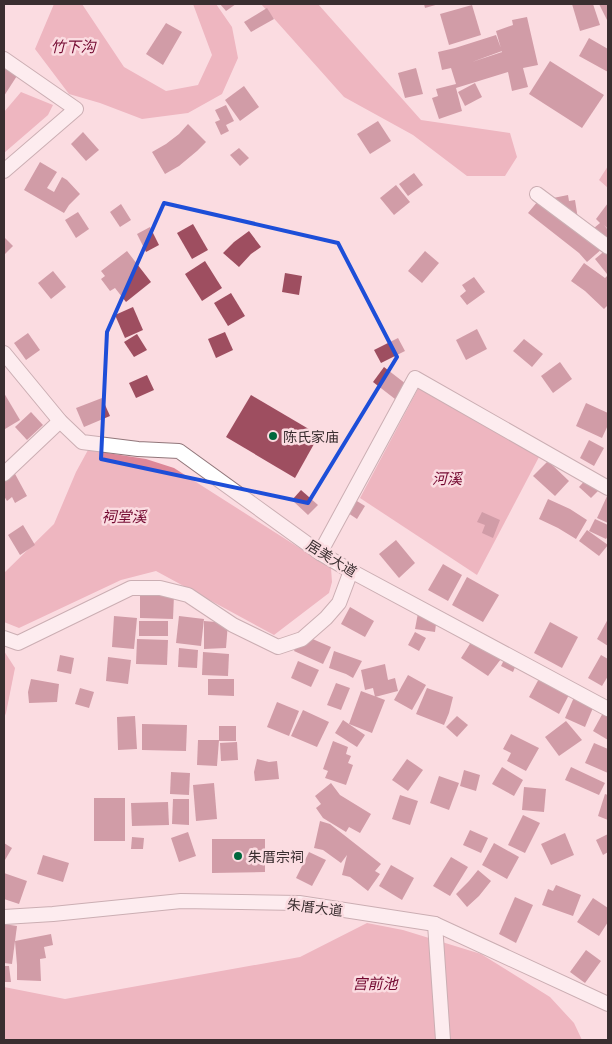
<svg xmlns="http://www.w3.org/2000/svg" width="612" height="1044" font-family="Manrope,'Noto Sans SC',sans-serif">
  <style>
    .water { fill: #dd8798 }
    .building { fill: #9e4e60 }
    .lines { fill: none; stroke-linecap: round; stroke-linejoin: round }
    .minor-casing { stroke: #91767a; stroke-width: 16 }
    .minor { stroke: #fff; stroke-width: 14 }
    .marked { fill: none; stroke: #1d4ed8; stroke-width: 4; stroke-linejoin: round }
    .poi-dot { fill: #00673d; stroke: #fbdce1; stroke-width: 2 }
    .labels { text-anchor: middle; dominant-baseline: central; stroke-width: 5; stroke-linejoin: round; paint-order: stroke }
    .poi-label { font-size: 14px; fill: #3a2e30; stroke: #fbdce1; text-anchor: start }
    .street-label { font-size: 14px; fill: #3a2e30; stroke: #fbdce1 }
    .water-label { font-size: 15px; font-style: italic; fill: #730830; stroke: #fbdce1 }
  </style>
  <rect width="100%" height="100%" fill="#fbdce1"/>
  <!-- water -->
  <g class="water">
    <polygon points="54,4 82,4 124,67 166,91 198,85 212,55 193,4 216,4 232,27 238,58 222,94 188,113 142,119 100,103 69,94 35,49"/>
    <polygon points="261,4 318,4 421,120 510,133 517,157 505,176 467,176 413,135 344,97"/>
    <polygon points="21,92 53,105 48,115 4,153 4,112"/>
    <polygon points="608,166 608,188 599,180"/>
    <polygon points="419,387 539,457 477,575 360,498"/>
    <polygon points="88,450 146,459 174,468 331,568 332,582 329,593 274,635 156,571 121,580 19,628 4,622 4,573 54,524 76,472"/>
    <polygon points="4,651 15,668 6,713 4,718"/>
    <polygon points="367,923 403,930 481,954 550,997 574,1023 582,1040 4,1040 4,987 65,999 300,957"/>
  </g>
  <!-- building -->
  <g class="building">
    <polygon points="220,4 236,4 226,11"/>
    <polygon points="424,4 439,4 425,8"/>
    <polygon points="572,4 593,4 600,25 580,31"/>
    <polygon points="599,4 608,4 608,22"/>
    <polygon points="472,5 481,35 449,45 440,14"/>
    <polygon points="267,8 274,19 251,32 244,22"/>
    <polygon points="527,17 538,65 523,68 528,87 512,91 508,72 456,88 462,111 439,119 432,98 438,96 436,89 456,84 451,68 442,70 438,52 455,48 496,35 502,51 472,62 502,52 506,66 496,31 513,25 512,20"/>
    <polygon points="166,23 182,32 163,65 146,54"/>
    <polygon points="589,38 608,49 608,72 579,56"/>
    <polygon points="4,56 22,68 4,96"/>
    <polygon points="550,61 604,95 582,128 529,94"/>
    <polygon points="416,68 423,94 405,98 398,73"/>
    <polygon points="475,83 482,97 465,106 458,92"/>
    <polygon points="244,86 259,107 240,121 225,100"/>
    <polygon points="226,105 234,121 226,125 229,131 221,135 215,122 220,120 215,110"/>
    <polygon points="378,121 391,141 370,154 357,134"/>
    <polygon points="188,124 206,142 197,151 179,166 165,174 152,152 166,144 179,134"/>
    <polygon points="83,132 99,150 86,161 71,144"/>
    <polygon points="239,148 249,158 240,166 230,155"/>
    <polygon points="40,162 57,172 47,188 54,192 62,177 67,180 80,194 69,205 64,213 24,190"/>
    <polygon points="414,173 423,185 408,196 399,184"/>
    <polygon points="396,185 410,202 394,215 380,198"/>
    <polygon points="568,195 569,201 575,200 580,232 603,248 587,262 579,253 528,213 538,201"/>
    <polygon points="608,203 608,229 604,225 608,230 608,243 594,228 600,223 596,219"/>
    <polygon points="121,204 131,220 120,227 110,212"/>
    <polygon points="78,212 89,229 76,238 65,220"/>
    <polygon points="193,224 208,250 192,259 177,233"/>
    <polygon points="150,227 159,245 146,252 137,234"/>
    <polygon points="249,231 261,247 251,254 239,267 223,253 234,242"/>
    <polygon points="4,237 13,246 4,255"/>
    <polygon points="608,248 608,272 607,274 595,259"/>
    <polygon points="127,251 151,282 126,302 115,288 110,291 101,279 105,276 101,271"/>
    <polygon points="425,251 439,263 422,283 408,271"/>
    <polygon points="205,261 222,288 202,301 185,274"/>
    <polygon points="584,263 605,278 608,275 608,305 604,309 585,291 571,281"/>
    <polygon points="53,271 66,287 51,299 38,283"/>
    <polygon points="285,273 302,276 299,295 282,292"/>
    <polygon points="474,277 485,292 467,305 460,296 466,291 462,285"/>
    <polygon points="231,293 245,316 228,326 214,303"/>
    <polygon points="133,307 143,330 125,338 115,315"/>
    <polygon points="477,329 487,349 466,360 456,340"/>
    <polygon points="225,332 233,350 216,358 208,339"/>
    <polygon points="28,333 40,350 26,360 14,343"/>
    <polygon points="137,334 147,350 134,357 124,342"/>
    <polygon points="398,338 405,351 381,363 374,350"/>
    <polygon points="524,339 543,354 532,367 513,351"/>
    <polygon points="560,362 572,379 553,393 541,376"/>
    <polygon points="384,367 406,384 395,399 373,382"/>
    <polygon points="147,375 154,390 136,398 129,383"/>
    <polygon points="4,393 20,420 5,429 4,427"/>
    <polygon points="251,395 319,435 295,478 226,437"/>
    <polygon points="102,398 110,416 84,427 76,408"/>
    <polygon points="586,403 608,413 608,425 602,438 576,426"/>
    <polygon points="31,412 43,425 27,440 15,427"/>
    <polygon points="589,440 604,448 594,466 580,458"/>
    <polygon points="548,461 569,481 555,496 533,476"/>
    <polygon points="14,472 27,496 15,503 12,497 7,501 4,496 4,475"/>
    <polygon points="589,476 602,487 591,498 579,487"/>
    <polygon points="301,490 318,505 308,515 292,500"/>
    <polygon points="608,494 608,523 597,518"/>
    <polygon points="352,498 365,506 357,519 345,511"/>
    <polygon points="548,499 570,509 587,520 576,539 558,528 539,519"/>
    <polygon points="482,512 500,520 493,538 482,533 485,525 477,522"/>
    <polygon points="595,519 608,525 608,536 606,539 589,531"/>
    <polygon points="23,525 35,545 20,555 8,535"/>
    <polygon points="587,530 608,545 599,556 579,541"/>
    <polygon points="396,540 415,563 399,578 379,554"/>
    <polygon points="443,564 462,575 448,601 428,590"/>
    <polygon points="467,577 499,595 483,622 452,605"/>
    <polygon points="140,594 174,595 173,619 140,618"/>
    <polygon points="350,607 374,621 365,637 341,624"/>
    <polygon points="418,613 437,616 435,632 415,629"/>
    <polygon points="114,616 137,618 134,649 112,647"/>
    <polygon points="179,616 204,619 201,646 176,643"/>
    <polygon points="608,619 608,646 597,639"/>
    <rect x="139" y="621" width="29" height="15"/>
    <polygon points="204,621 228,623 226,648 204,649"/>
    <polygon points="550,622 578,637 562,668 534,653"/>
    <polygon points="415,632 426,638 419,651 408,645"/>
    <polygon points="301,634 331,647 323,664 294,651"/>
    <polygon points="137,639 168,640 167,665 136,664"/>
    <polygon points="473,639 501,659 488,676 461,658"/>
    <polygon points="179,648 198,650 197,668 178,667"/>
    <polygon points="334,651 362,661 353,678 346,674 329,668"/>
    <polygon points="203,652 229,654 228,676 202,675"/>
    <polygon points="507,654 518,660 513,672 501,666"/>
    <polygon points="60,655 74,658 71,674 57,671"/>
    <polygon points="601,655 608,659 608,676 602,686 588,678"/>
    <polygon points="108,657 131,660 128,684 106,681"/>
    <polygon points="298,661 319,670 311,687 291,678"/>
    <polygon points="385,664 388,680 395,678 398,691 375,697 373,688 365,690 361,670"/>
    <polygon points="408,675 426,685 412,710 394,700"/>
    <polygon points="541,675 571,691 559,714 529,697"/>
    <polygon points="31,679 59,684 57,702 29,703 28,692"/>
    <polygon points="208,679 234,679 234,696 208,695"/>
    <polygon points="336,683 350,688 341,710 327,705"/>
    <polygon points="80,688 94,692 89,708 75,704"/>
    <polygon points="427,688 453,697 449,713 444,725 416,714"/>
    <polygon points="361,691 385,700 372,733 349,724"/>
    <polygon points="575,695 595,703 585,727 565,718"/>
    <polygon points="277,702 299,711 289,736 267,727"/>
    <polygon points="303,710 329,722 317,747 291,736"/>
    <polygon points="604,711 608,714 608,740 593,731"/>
    <polygon points="135,716 137,749 118,750 117,717"/>
    <polygon points="457,716 468,725 457,737 446,727"/>
    <polygon points="343,720 365,735 357,747 335,733"/>
    <polygon points="566,721 582,740 559,756 545,737"/>
    <polygon points="142,724 187,725 186,751 142,750"/>
    <rect x="219" y="726" width="17" height="15"/>
    <polygon points="511,734 539,748 526,771 507,761 511,753 503,749"/>
    <polygon points="198,740 219,740 217,766 197,765"/>
    <polygon points="333,741 348,747 346,754 351,756 348,763 353,765 346,785 325,778 328,771 323,769"/>
    <polygon points="237,742 238,760 221,761 220,743"/>
    <polygon points="594,743 608,749 608,773 585,763"/>
    <polygon points="257,759 269,762 277,761 279,779 255,781 254,772"/>
    <polygon points="407,759 423,770 408,791 392,780"/>
    <polygon points="502,767 523,780 514,796 492,784"/>
    <polygon points="571,767 605,783 599,795 565,780"/>
    <polygon points="464,770 480,775 476,791 460,786"/>
    <polygon points="171,772 190,773 189,795 170,794"/>
    <polygon points="439,776 459,783 449,810 430,803"/>
    <polygon points="214,783 217,819 196,821 193,785"/>
    <polygon points="331,783 340,795 371,814 360,833 349,827 346,832 323,818 316,808 321,804 315,796"/>
    <polygon points="524,787 546,789 544,812 522,810"/>
    <polygon points="605,794 608,795 608,820 598,816"/>
    <polygon points="400,795 418,801 410,825 392,819"/>
    <rect x="94" y="798" width="31" height="43"/>
    <polygon points="173,799 189,799 189,825 172,824"/>
    <polygon points="168,802 169,825 132,826 131,803"/>
    <polygon points="523,815 540,823 525,853 508,845"/>
    <polygon points="320,821 330,824 381,864 375,871 380,874 368,891 350,877 342,875 347,855 341,863 323,850 314,848"/>
    <polygon points="470,830 488,838 481,853 463,845"/>
    <polygon points="188,832 196,856 179,862 171,838"/>
    <polygon points="565,833 574,855 551,865 541,844"/>
    <polygon points="608,834 608,852 603,855 596,840"/>
    <polygon points="132,837 144,838 143,849 131,849"/>
    <polygon points="212,839 265,839 265,872 212,873"/>
    <polygon points="4,843 12,848 5,860 4,859"/>
    <polygon points="494,843 519,857 507,879 482,865"/>
    <polygon points="309,852 326,860 312,886 296,878"/>
    <polygon points="43,855 69,863 63,882 37,874"/>
    <polygon points="451,857 468,867 450,896 433,886"/>
    <polygon points="391,865 414,878 402,900 379,886"/>
    <polygon points="478,870 491,881 479,896 467,907 456,894 469,881"/>
    <polygon points="4,873 27,881 19,904 4,899"/>
    <polygon points="556,885 581,895 573,916 542,905 548,889 553,891"/>
    <polygon points="515,897 533,905 516,943 499,934"/>
    <polygon points="593,898 608,908 608,922 599,936 577,922"/>
    <polygon points="4,924 17,926 12,964 4,963"/>
    <polygon points="51,934 53,945 44,947 46,958 40,959 41,981 17,980 17,965 15,941"/>
    <polygon points="586,950 601,961 585,983 570,972"/>
    <polygon points="4,966 9,966 11,982 4,982"/>
  </g>
  <g class="lines">
    <defs>
      <g id="minor">
        <polyline points="4,59 76,109 4,171"/>
        <polyline points="537,194 608,247"/>
        <polyline points="4,353 60,421 82,442 138,449 179,451 320,553 351,571 608,709"/>
        <polyline points="4,474 60,421"/>
        <polyline points="320,553 415,378 608,488"/>
        <polyline points="4,638 18,643 131,588 160,588 188,595 233,625 278,647 302,639 326,618 339,603 351,571"/>
        <polyline points="4,917 53,914 181,901 299,903 435,924 608,1004"/>
        <polyline points="435,924 443,1040"/>
      </g>
    </defs>
    <!-- minor casing -->
    <use href="#minor" class="minor-casing"/>
    <!-- minor -->
    <use href="#minor" class="minor"/>
  </g>
  <!-- marked area -->
  <path d="M0 0H612V1044H0ZM 164,203 L 338,243 L 397,357 L 308,503 L 101,459 L 107,332 Z" fill="#fbdce1" fill-opacity=".55" fill-rule="evenodd"/>
  <path class="marked" d="M 164,203 L 338,243 L 397,357 L 308,503 L 101,459 L 107,332 Z"/>
  <!-- markers -->
  <g class="poi-dot">
    <circle cx="273" cy="436" r="5"/>
    <circle cx="238" cy="856" r="5"/>
  </g>
  <g class="labels">
    <!-- poi labels -->
    <g class="poi-label">
      <text x="283" y="436">陈氏家庙</text>
      <text x="248" y="856">朱厝宗祠</text>
    </g>
    <!-- street labels -->
    <g class="street-label">
      <text transform="translate(332 558) rotate(32)">居美大道</text>
      <text transform="translate(315 907) rotate(7)">朱厝大道</text>
    </g>
    <!-- water labels -->
    <g class="water-label">
      <text x="73" y="46">竹下沟</text>
      <text x="447" y="478">河溪</text>
      <text x="124" y="516">祠堂溪</text>
      <text x="375" y="983">宫前池</text>
    </g>
  </g>
  <!-- border -->
  <rect width="612" height="1044" fill="none" stroke="#3a2e30" stroke-width="10"/>
</svg>
